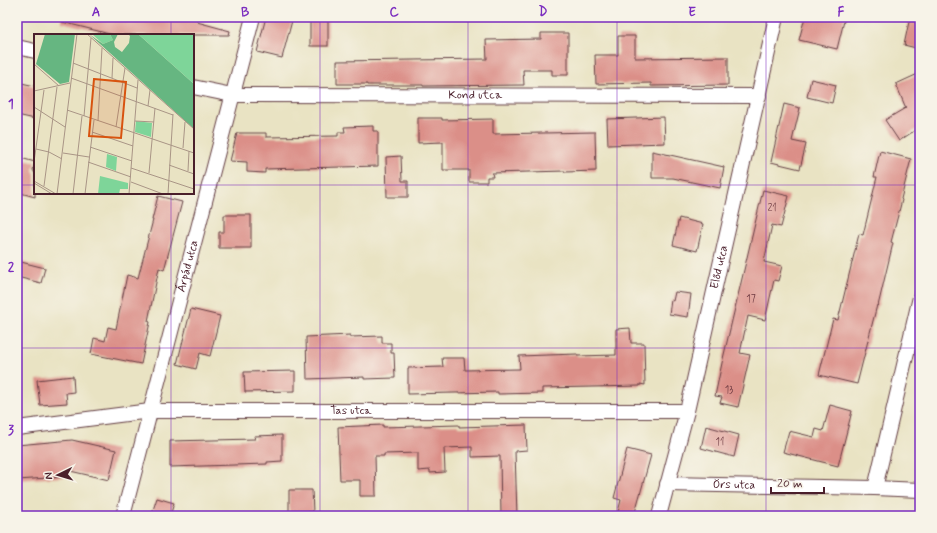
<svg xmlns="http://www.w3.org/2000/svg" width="937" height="533" font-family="Mynerve,sans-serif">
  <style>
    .building { fill: #db8f88 }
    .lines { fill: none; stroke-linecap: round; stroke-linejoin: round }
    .minor-casing { stroke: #623c42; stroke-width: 16 }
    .minor { stroke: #fff; stroke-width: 14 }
    .grid { fill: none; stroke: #7b2cbf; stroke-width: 1; stroke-opacity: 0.55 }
    .labels { text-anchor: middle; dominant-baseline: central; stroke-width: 4; stroke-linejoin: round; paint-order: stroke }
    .number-label { font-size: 10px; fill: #6e3b42 }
    .street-label { font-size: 12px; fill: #4a1f2b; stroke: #f7f3e8 }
    .inset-road { fill: none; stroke: #a99586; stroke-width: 1 }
    .view { fill: #d8530f; fill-opacity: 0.15; stroke: #d8530f; stroke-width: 2 }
    .inset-edge { fill: none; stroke: #4a1f2b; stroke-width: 2 }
    .neatline { fill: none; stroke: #7b2cbf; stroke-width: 1.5 }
    .grid-label { font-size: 13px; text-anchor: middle; font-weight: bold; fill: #7b2cbf }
  </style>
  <rect width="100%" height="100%" fill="#f7f3e8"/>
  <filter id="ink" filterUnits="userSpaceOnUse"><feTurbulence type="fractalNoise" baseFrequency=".025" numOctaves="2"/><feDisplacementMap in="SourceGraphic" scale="8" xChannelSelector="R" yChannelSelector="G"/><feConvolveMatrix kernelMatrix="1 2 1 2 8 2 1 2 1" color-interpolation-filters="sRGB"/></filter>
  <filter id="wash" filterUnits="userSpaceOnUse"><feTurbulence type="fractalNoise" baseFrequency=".012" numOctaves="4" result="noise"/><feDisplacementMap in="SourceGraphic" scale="16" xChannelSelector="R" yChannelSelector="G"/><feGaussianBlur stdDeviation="0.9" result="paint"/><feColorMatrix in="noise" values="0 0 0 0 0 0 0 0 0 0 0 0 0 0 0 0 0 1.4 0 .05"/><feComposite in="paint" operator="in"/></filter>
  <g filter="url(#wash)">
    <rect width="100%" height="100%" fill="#e9e3c3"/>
    <g id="blocks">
      <!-- building -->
      <g class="building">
        <polygon points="62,17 198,17 197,22 230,31 229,35 114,35 62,22"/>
        <polygon points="266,17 293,17 282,58 257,52"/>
        <rect x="310" y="17" width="18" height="29"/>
        <polygon points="805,17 845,17 837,49 799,40"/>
        <polygon points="910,17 920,17 920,49 904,45"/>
        <polygon points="541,33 568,33 568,75 552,75 552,70 523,70 524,85 423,86 423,85 367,85 367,84 337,84 337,61 487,59 486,40 541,39"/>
        <polygon points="618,36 635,36 635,58 728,57 728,85 651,86 651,83 596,84 595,55 618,55"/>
        <polygon points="920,73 920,127 899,141 885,120 907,107 905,106 896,84"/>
        <polygon points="811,79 836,85 832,103 807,97"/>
        <polygon points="17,82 35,86 35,119 17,115"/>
        <polygon points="784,104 800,108 792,141 806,144 800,169 771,162"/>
        <polygon points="664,117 665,143 608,145 607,119"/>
        <polygon points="418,118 442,118 442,120 493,119 493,134 595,132 596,171 565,172 565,171 492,173 493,177 487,177 487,182 469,182 469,170 443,170 443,142 418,143"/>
        <polygon points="373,126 373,131 378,131 378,166 265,169 265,173 247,172 247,162 230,161 237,133 266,133 266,137 338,136 338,132 345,132 344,127"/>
        <polygon points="652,151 724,167 720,188 673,178 652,178"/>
        <polygon points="880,151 911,159 901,199 902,200 891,242 893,243 878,306 877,305 857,384 819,375 833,319 838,320 859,234 863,235 877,177 874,177"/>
        <polygon points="401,156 402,181 408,181 408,197 387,197 386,157"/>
        <polygon points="17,157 35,162 33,170 35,174 35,197 17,192"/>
        <polygon points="763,190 789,196 781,227 772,225 764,262 782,266 778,281 774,280 765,320 748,316 740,353 750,355 738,407 720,403 722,397 715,396 722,363"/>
        <polygon points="158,196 182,202 164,270 159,268 148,321 150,322 141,364 91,354 94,338 105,341 108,327 116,329 127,275 138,278 153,220 152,220"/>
        <polygon points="224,215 251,215 251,248 219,248 219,232 224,232"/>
        <polygon points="679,218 703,224 697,251 673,245"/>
        <polygon points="17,261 45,268 41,283 17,277"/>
        <polygon points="675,292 691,294 688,317 669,314 671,300 673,301"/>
        <polygon points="191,309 220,316 210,356 200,353 196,369 177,364"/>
        <polygon points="630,328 631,343 644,343 645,385 640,384 640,386 542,388 542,393 498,394 498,392 408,394 408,368 443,367 442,358 464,358 465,370 520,369 519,356 577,354 577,356 616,355 616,329"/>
        <polygon points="350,335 350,337 382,336 382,343 391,343 391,353 394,353 395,378 364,379 364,377 307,379 306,337"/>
        <polygon points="295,371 295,391 245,392 244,372"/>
        <polygon points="73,376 74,392 66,393 67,403 40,405 37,380"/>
        <polygon points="830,405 852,411 838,466 783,452 789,431 814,437 816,429 823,431"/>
        <polygon points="383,425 383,427 459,425 459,427 526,425 527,450 515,451 517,516 501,516 500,456 472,457 472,447 444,448 445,472 430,473 430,470 418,471 418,453 384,454 384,456 375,456 376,496 360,496 360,480 340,480 338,427"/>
        <polygon points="706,426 739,435 734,457 701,448"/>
        <polygon points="282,435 282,461 267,462 267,464 170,467 170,441 255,439 254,436"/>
        <polygon points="72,440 116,450 109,480 66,470 64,477 17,480 17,445"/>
        <polygon points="627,449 651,455 634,516 617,516 621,500 614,498"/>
        <polygon points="289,490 312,490 313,512 289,512"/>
        <polygon points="157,498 174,503 170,516 151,516"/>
      </g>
    </g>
  </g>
  <g filter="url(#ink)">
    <use href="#blocks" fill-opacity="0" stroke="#623c42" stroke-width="1"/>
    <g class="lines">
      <defs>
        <g id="minor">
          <polyline points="17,47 35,51"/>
          <path id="s1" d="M 193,87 L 232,95 L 759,96"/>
          <path id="s2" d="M 17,428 L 150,411 L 687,411"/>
          <path id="s3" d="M 667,484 L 875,488 L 920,490"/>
          <polyline points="875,488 920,297"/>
          <path id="s4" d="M 123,516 L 253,17"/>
          <path id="s5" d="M 659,516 L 687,411 L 776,17"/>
        </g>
      </defs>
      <!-- minor casing -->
      <use href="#minor" class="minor-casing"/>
      <!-- minor -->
      <use href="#minor" class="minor"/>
    </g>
  </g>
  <!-- grid -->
  <path class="grid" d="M 171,17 L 171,35M 320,17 L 320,516M 468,17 L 468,516M 617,17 L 617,516M 766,17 L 766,516M 17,185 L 35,185M 193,185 L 920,185M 171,193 L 171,516M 17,348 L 920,348"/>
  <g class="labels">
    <!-- number labels -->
    <g class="number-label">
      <text x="772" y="208">21</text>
      <text x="751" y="299">17</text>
      <text x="729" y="390">13</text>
      <text x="720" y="442">11</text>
    </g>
    <!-- street labels -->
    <g class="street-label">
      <text stroke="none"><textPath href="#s1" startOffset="283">Kond utca</textPath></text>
      <text stroke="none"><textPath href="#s4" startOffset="258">Árpád utca</textPath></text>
      <text stroke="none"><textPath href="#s5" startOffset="256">Előd utca</textPath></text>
      <text stroke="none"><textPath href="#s2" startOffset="335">Tas utca</textPath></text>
      <text stroke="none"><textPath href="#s3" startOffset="67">Örs utca</textPath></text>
    </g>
  </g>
  <!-- overview -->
  <g transform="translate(34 34)">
    <rect width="160" height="160" fill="#e9e3c3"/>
    <path d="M 58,0 L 76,0 L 79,6 L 69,10 ZM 66,142 L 94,149 L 94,155 L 86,155 L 85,160 L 64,160 Z" fill="#7ed599"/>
    <path d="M 11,0 L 41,0 L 35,48 L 26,50 L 2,30 ZM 55,0 L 69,10 L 79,6 L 76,0 L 84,0 L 80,8 L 81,13 L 88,18 L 95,9 L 96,2 L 94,0 L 104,0 L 160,50 L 160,95 Z" fill="#66b681"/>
    <path d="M 104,0 L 160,0 L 160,50 Z" fill="#7ed599"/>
    <path d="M 102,87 L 118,89 L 117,103 L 101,98 ZM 73,120 L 83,123 L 82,137 L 72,133 Z" fill="#7ed599"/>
    <path class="inset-road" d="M 53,0 L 160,95M 39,29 L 103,54M 0,30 L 25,52M 37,44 L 139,81M 78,44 L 79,24M 0,57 L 36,49M 114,72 L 116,56M 0,73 L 31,93M 33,76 L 160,119M 50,82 L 57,4M 64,87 L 68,14M 101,87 L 120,88M 82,93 L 91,34M 58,98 L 99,112M 56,113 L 98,127M 149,114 L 151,88M 2,115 L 15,118 L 28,125M 29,119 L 55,123M 0,128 L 10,56M 54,128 L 97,143M 135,131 L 160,140M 97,134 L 160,155M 154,137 L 155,117M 115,139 L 121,74M 0,147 L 22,160M 97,148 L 129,160M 0,149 L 18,160M 10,152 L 23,53M 23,160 L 43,0M 39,160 L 48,82M 51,160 L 60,86M 95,160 L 104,46M 134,160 L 139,80"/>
    <path class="view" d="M 60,45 L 92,48 L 87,104 L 55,102 Z"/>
    <rect width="160" height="160" class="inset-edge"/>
  </g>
  <!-- margin -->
  <rect width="937" height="533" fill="none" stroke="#f7f3e8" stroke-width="44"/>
  <!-- north arrow -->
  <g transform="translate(58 475) rotate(265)" stroke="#f7f3e8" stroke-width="3" paint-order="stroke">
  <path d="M0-3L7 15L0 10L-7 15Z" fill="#4a1f2b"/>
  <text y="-6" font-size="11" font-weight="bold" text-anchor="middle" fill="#4a1f2b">N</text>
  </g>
  <!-- scale -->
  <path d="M771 487v6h53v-6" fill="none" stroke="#4a1f2b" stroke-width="2"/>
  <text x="777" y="487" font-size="12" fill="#4a1f2b" stroke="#f7f3e8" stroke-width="3" paint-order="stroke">20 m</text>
  <rect x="22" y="22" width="893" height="489" class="neatline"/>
  <g class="grid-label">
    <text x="96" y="16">A</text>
    <text x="245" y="16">B</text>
    <text x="394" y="16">C</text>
    <text x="543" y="16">D</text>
    <text x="692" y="16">E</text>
    <text x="841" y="16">F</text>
    <text x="11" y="108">1</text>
    <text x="11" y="271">2</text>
    <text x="11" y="434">3</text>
  </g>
</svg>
